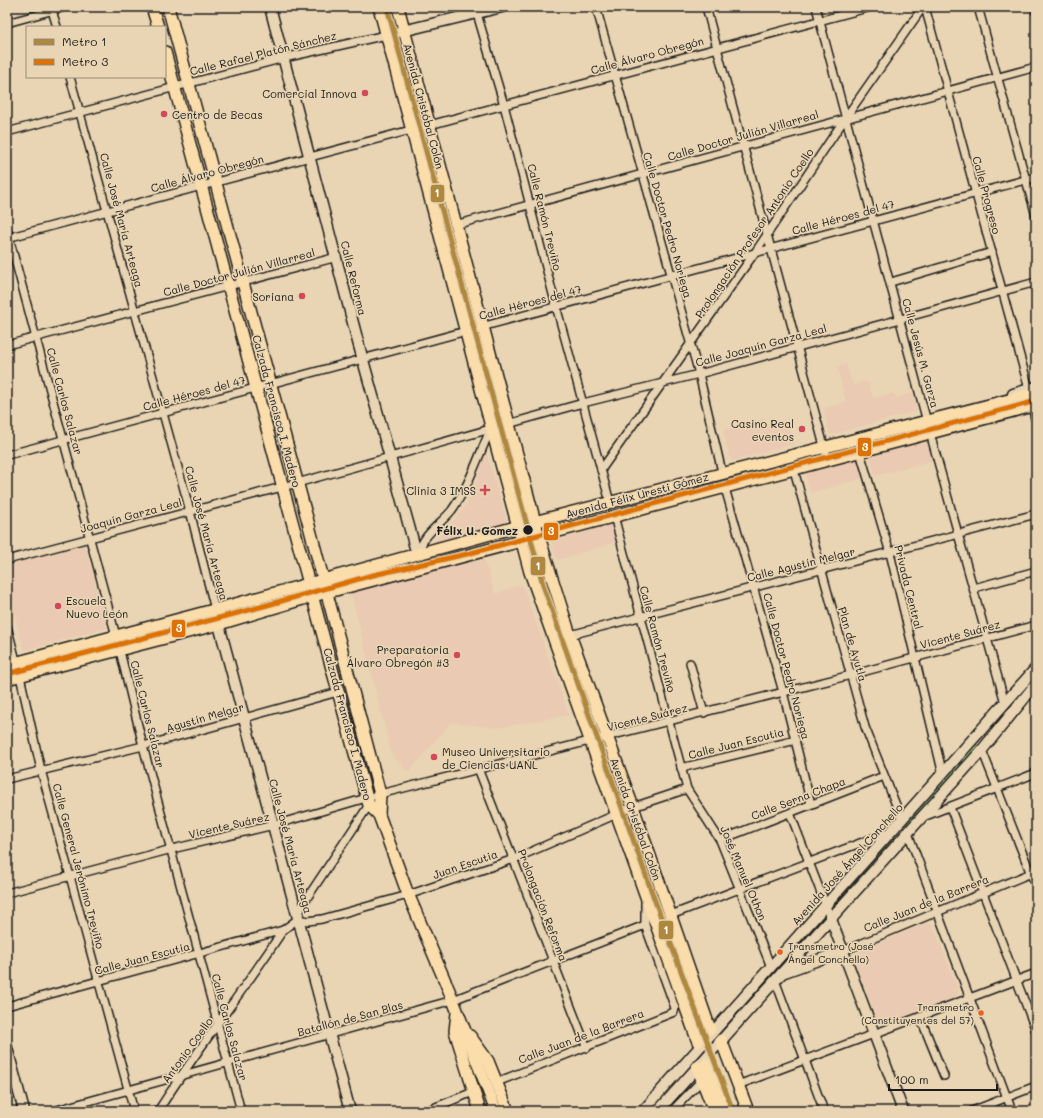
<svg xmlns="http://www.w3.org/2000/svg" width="1043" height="1118" font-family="Mali,sans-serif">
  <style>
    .built { fill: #eacab2 }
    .green { fill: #bddf99; stroke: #6c7e5a }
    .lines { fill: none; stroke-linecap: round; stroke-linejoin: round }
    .street-casing { stroke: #1c1c1c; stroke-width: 10 }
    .secondary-casing { stroke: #1c1c1c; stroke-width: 13 }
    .primary-casing { stroke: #1c1c1c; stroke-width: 14 }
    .street { stroke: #e9d5b3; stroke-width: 7 }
    .secondary { stroke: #e9d5b3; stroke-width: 10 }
    .primary { stroke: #fbddab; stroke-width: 11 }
    .metro-1-casing { stroke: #e9d5b3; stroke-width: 8 }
    .metro-2-casing { stroke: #e9d5b3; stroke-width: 8 }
    .metro-1 { stroke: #af873d; stroke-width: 5 }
    .metro-2 { stroke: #dd7104; stroke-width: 5 }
    .poi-dot { fill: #d1495b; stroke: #e9d5b3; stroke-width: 1.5 }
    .stop-dot { fill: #1c1c1c; stroke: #e9d5b3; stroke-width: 1.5 }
    .bus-dot { fill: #e76122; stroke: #e9d5b3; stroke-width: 1.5 }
    .labels { text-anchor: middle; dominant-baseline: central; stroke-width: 3.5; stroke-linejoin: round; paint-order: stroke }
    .bus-label { font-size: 10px; fill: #1c1c1c; stroke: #e9d5b3; text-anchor: start }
    .street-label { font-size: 11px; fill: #1c1c1c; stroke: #e9d5b3 }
    .poi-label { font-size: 11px; fill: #1c1c1c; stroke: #e9d5b3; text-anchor: end }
    .stop-label { font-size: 11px; font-weight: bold; fill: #1c1c1c; stroke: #e9d5b3; text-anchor: end }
    .line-badge { stroke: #e9d5b3; stroke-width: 1.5 }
    .badge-label { font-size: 11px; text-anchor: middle; font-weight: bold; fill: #fff }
  </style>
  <rect width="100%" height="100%" fill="#e9d5b3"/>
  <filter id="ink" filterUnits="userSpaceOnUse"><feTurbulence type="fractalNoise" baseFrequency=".025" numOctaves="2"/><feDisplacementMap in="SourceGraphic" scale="8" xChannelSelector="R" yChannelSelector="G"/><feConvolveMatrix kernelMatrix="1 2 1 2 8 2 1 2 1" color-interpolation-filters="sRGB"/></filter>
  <g filter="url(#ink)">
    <!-- built -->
    <g class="built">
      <polygon points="846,364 853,385 867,381 873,398 894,393 896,398 912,393 917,411 830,435 823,408 846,402 837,367"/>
      <polygon points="765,418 767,425 787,420 793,444 731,461 723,430"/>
      <polygon points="927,441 933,460 875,476 870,456"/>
      <polygon points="486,451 508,525 430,546 461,512 469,500 477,481"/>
      <polygon points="859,458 864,478 810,493 805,473"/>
      <polygon points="612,524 617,542 557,560 551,542"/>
      <polygon points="85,545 107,628 24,650 7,586 7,566"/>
      <polygon points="484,560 495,594 522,584 569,715 496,728 451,722 409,772 392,756 350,589 423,572"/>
      <polygon points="927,923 933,925 959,993 956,997 883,1024 878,1022 853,958 855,953"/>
    </g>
    <!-- green -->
    <g class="green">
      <polygon points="973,745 977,745 978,748 907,828 900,828"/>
      <polygon points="891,837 899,838 837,905 835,902"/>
    </g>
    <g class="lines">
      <defs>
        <g id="street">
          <polyline points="51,7 57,27"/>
          <polyline points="475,7 504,105 556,306 610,502"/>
          <polyline points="596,7 699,374 722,472"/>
          <polyline points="706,7 828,461"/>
          <polyline points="816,7 930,433 1005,703"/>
          <polyline points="925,7 1029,389"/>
          <polyline points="978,7 1036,216"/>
          <polyline points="1035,7 1036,12"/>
          <polyline points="7,23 65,7"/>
          <polyline points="70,77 190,511 215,610"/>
          <polyline points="7,132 284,58 386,35"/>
          <polyline points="455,225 1036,67"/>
          <polyline points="7,230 116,636"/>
          <polyline points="7,238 871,7"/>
          <polyline points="891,282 992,252"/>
          <polyline points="7,345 337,257"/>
          <polyline points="1033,411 1036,422"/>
          <polyline points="860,452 890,553 943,775"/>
          <polyline points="7,455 1036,177"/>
          <polyline points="601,470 756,251 846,117 923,7"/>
          <polyline points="794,470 865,727 902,820"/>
          <polyline points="725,488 783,692 811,804"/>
          <polyline points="614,516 687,789 720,840 771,967"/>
          <path d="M 419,554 C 421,535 441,524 452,510 C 469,486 479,455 491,428"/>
          <polyline points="7,560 297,483 583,403 699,374 1036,282"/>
          <polyline points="974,588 1036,571"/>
          <polyline points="7,626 20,676 41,770 134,1111"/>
          <polyline points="570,635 1036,514"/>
          <polyline points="120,651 143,746 241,1111"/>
          <polyline points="690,663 704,713"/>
          <polyline points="982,750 1036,887"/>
          <polyline points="681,768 796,740"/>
          <polyline points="479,771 587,1048"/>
          <polyline points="7,779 143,746 338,692"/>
          <polyline points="950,807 1036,1031"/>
          <polyline points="790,813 831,919"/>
          <polyline points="923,817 1036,773"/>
          <polyline points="908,833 1012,1111"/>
          <polyline points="720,840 884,776"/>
          <polyline points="7,893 172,849 274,825 380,794 851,675 1036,625"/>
          <polyline points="671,915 889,832"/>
          <polyline points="298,919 308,921 322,919 408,895 514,859 633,807 687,789"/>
          <polyline points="843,951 1036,871"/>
          <polyline points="775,980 824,1111"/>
          <polyline points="7,1006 283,930"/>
          <polyline points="920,1017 944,1076"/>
          <polyline points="497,1082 674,1012 675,1008 645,925 645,901"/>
          <polyline points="738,1085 1036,973"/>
          <polyline points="53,1111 453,1000 645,925"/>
          <path d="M 158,1111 C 197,1049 243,992 283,930 L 298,919 L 301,908 L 307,898 L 369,805"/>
          <polyline points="426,1111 473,1092"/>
          <polyline points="672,1111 702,1080"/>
          <polyline points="972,1111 1036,1086"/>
        </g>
        <g id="secondary">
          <polyline points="270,7 358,342 417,555"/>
          <polyline points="386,35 502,7"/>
          <polyline points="1013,394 1036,387"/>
          <polyline points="215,610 350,1111"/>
          <polyline points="831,919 903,1111"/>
          <polyline points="782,973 843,951"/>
          <polyline points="7,1048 24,1111"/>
          <polyline points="643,1111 1036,668"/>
          <polyline points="658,1111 982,750 1036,684"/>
        </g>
        <g id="primary">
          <polyline points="152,7 158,27"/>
          <polyline points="168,7 307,518 380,794 379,815"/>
          <polyline points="379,7 530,572 698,1042"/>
          <polyline points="398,7 539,537 570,635 633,807 710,1029"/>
          <polyline points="165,52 367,798 369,805 379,815 406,889 453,1000 496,1111"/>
          <polyline points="7,665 221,608 534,522 1036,393"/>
          <polyline points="7,679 219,624 313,596 1036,405"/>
          <polyline points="457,1013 455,1031 480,1111"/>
          <polyline points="470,1036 488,1061 508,1111"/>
          <polyline points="721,1040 748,1111"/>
          <polyline points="706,1064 724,1111"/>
          <polyline points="697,1067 714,1111"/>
        </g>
      </defs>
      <!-- street casing -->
      <use href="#street" class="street-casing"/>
      <!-- secondary casing -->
      <use href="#secondary" class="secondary-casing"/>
      <!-- primary casing -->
      <use href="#primary" class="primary-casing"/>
      <!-- street -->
      <use href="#street" class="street"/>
      <!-- secondary -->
      <use href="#secondary" class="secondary"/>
      <!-- primary -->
      <use href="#primary" class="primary"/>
      <defs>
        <polyline id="metro-1" points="387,7 544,588 655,901 733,1111"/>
        <polyline id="metro-2" points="7,674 264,606 369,576 467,554 1036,401"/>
      </defs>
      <!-- metro-1 casing -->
      <use href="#metro-1" class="metro-1-casing"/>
      <!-- metro-2 casing -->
      <use href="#metro-2" class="metro-2-casing"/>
      <!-- metro-1 -->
      <use href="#metro-1" class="metro-1"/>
      <!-- metro-2 -->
      <use href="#metro-2" class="metro-2"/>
    </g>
  </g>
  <!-- markers -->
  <g class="poi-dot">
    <circle cx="365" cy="93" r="4"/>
    <circle cx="164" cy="114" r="4"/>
    <circle cx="302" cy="296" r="4"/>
    <circle cx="802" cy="429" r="4"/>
    <path d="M483 484h4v4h4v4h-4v4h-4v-4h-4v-4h4z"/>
    <circle cx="58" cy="606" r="4"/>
    <circle cx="457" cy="655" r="4"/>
    <circle cx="434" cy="757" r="4"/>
  </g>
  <circle class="stop-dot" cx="528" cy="530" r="5.5"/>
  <g class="bus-dot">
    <circle cx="780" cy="952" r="3.5"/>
    <circle cx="981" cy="1013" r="3.5"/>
  </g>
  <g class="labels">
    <!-- bus labels -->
    <g class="bus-label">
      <text x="788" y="946">Transmetro (José<tspan x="788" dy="13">Ángel Conchello)</tspan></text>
      <text x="974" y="1007" text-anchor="end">Transmetro<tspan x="974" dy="13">(Constituyentes del 57)</tspan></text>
    </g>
    <!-- street labels -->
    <g class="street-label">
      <text transform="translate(263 53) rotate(-14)">Calle Rafael Platón Sánchez</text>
      <text transform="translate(647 55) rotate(-15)">Calle Álvaro Obregón</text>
      <text transform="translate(424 106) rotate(75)">Avenida Cristóbal Colón</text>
      <text transform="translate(743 135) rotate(-16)">Calle Doctor Julián Villarreal</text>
      <text transform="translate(207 173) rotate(-15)">Calle Álvaro Obregón</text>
      <text transform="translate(987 195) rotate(75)">Calle Progreso</text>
      <text transform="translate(545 217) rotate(76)">Calle Ramón Treviño</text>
      <text transform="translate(843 217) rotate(-15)">Calle Héroes del 47</text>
      <text transform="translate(122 220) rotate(75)">Calle José María Arteaga</text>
      <text transform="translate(668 225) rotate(74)">Calle Doctor Pedro Noriega</text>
      <text transform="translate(754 233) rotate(-56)">Prolongación Profesor Antonio Coello</text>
      <text transform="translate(239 272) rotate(-15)">Calle Doctor Julián Villarreal</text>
      <text transform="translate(354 278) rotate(76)">Calle Reforma</text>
      <text transform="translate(530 302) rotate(-15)">Calle Héroes del 47</text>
      <text transform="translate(761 345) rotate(-15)">Calle Joaquín Garza Leal</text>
      <text transform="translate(921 353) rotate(75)">Calle Jesús M. Garza</text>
      <text transform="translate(194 393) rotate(-15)">Calle Héroes del 47</text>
      <text transform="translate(65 401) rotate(75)">Calle Carlos Salazar</text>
      <text transform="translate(277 411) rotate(75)">Calzada Francisco I. Madero</text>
      <text transform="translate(637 495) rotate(-15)">Avenida Félix Uresti Gómez</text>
      <text transform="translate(131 515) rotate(-15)">Joaquín Garza Leal</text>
      <text transform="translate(207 533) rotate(75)">Calle José María Arteaga</text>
      <text transform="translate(801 564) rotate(-14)">Calle Agustín Melgar</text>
      <text transform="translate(909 587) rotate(76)">Privada Central</text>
      <text transform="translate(960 634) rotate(-15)">Vicente Suárez</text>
      <text transform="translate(658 639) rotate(75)">Calle Ramón Treviño</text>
      <text transform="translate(853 644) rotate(74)">Plan de Ayutla</text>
      <text transform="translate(787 666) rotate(75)">Calle Doctor Pedro Noriega</text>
      <text transform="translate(148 714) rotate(76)">Calle Carlos Salazar</text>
      <text transform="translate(205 717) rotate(-16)">Agustín Melgar</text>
      <text transform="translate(647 717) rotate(-14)">Vicente Suárez</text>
      <text transform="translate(348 724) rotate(75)">Calzada Francisco I. Madero</text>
      <text transform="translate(736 743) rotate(-14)">Calle Juan Escutia</text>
      <text transform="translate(798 798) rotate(-21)">Calle Serna Chapa</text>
      <text transform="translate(636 819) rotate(70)">Avenida Cristóbal Colón</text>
      <text transform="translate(229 825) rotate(-13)">Vicente Suárez</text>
      <text transform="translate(291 846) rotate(75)">Calle José María Arteaga</text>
      <text transform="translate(465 864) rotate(-19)">Juan Escutia</text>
      <text transform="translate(847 864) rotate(-48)">Avenida José Ángel Conchello</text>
      <text transform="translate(79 866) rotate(75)">Calle General Jerónimo Treviño</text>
      <text transform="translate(744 873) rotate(67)">José Manuel Othon</text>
      <text transform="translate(926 903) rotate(-22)">Calle Juan de la Barrera</text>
      <text transform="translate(543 905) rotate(69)">Prolongación Reforma</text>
      <text transform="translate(142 958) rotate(-15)">Calle Juan Escutia</text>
      <text transform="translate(350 1018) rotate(-15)">Batallón de San Blas</text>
      <text transform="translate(230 1027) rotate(75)">Calle Carlos Salazar</text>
      <text transform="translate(581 1036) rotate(-21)">Calle Juan de la Barrera</text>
      <text transform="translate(187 1050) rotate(-54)">Antonio Coello</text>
    </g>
    <!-- poi labels -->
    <g class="poi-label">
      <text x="357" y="93">Comercial Innova</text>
      <text x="172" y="114" text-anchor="start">Centro de Becas</text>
      <text x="294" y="296">Soriana</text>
      <text x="794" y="423">Casino Real<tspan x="794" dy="13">eventos</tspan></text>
      <text x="476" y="490">Clinia 3 IMSS</text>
      <text x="66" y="600" text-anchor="start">Escuela<tspan x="66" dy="13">Nuevo León</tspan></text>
      <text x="449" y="649">Preparatoria<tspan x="449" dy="13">Álvaro Obregón #3</tspan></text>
      <text x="442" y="751" text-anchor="start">Museo Universitario<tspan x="442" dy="13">de Ciencias UANL</tspan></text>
    </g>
    <!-- stop labels -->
    <g class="stop-label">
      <text x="518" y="530">Félix U. Gomez</text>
    </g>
  </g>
  <g class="line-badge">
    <rect x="430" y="184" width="15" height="19" rx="4" fill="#af873d"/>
    <rect x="857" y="437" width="15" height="20" rx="4" fill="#dd7104"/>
    <rect x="543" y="522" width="16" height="19" rx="4" fill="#dd7104"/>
    <rect x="530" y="556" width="16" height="20" rx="4" fill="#af873d"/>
    <rect x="171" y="619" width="15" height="19" rx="4" fill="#dd7104"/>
    <rect x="658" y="920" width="16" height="20" rx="4" fill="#af873d"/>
  </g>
  <g class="badge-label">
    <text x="437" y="197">1</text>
    <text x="865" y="451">3</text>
    <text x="551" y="535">3</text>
    <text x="538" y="570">1</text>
    <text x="179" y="632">3</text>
    <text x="666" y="934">1</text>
  </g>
  <!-- margin -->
  <rect width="1043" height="1118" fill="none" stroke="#e9d5b3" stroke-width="24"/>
  <rect x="12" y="12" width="1019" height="1094" fill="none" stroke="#1c1c1c" stroke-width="1.5" filter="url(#ink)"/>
  <!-- legend -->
  <rect x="26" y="26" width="140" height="52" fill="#e9d5b3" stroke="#978b77"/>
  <rect x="34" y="39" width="20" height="6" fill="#af873d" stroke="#978b77"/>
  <text x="62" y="46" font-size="12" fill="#1c1c1c">Metro 1</text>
  <rect x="34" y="59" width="20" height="6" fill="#dd7104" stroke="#978b77"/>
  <text x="62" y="66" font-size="12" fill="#1c1c1c">Metro 3</text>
  <!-- scale -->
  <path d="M889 1084v6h108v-6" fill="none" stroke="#1c1c1c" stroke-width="2"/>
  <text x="895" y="1084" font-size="12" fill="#1c1c1c" stroke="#e9d5b3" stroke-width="3" paint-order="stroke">100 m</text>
</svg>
